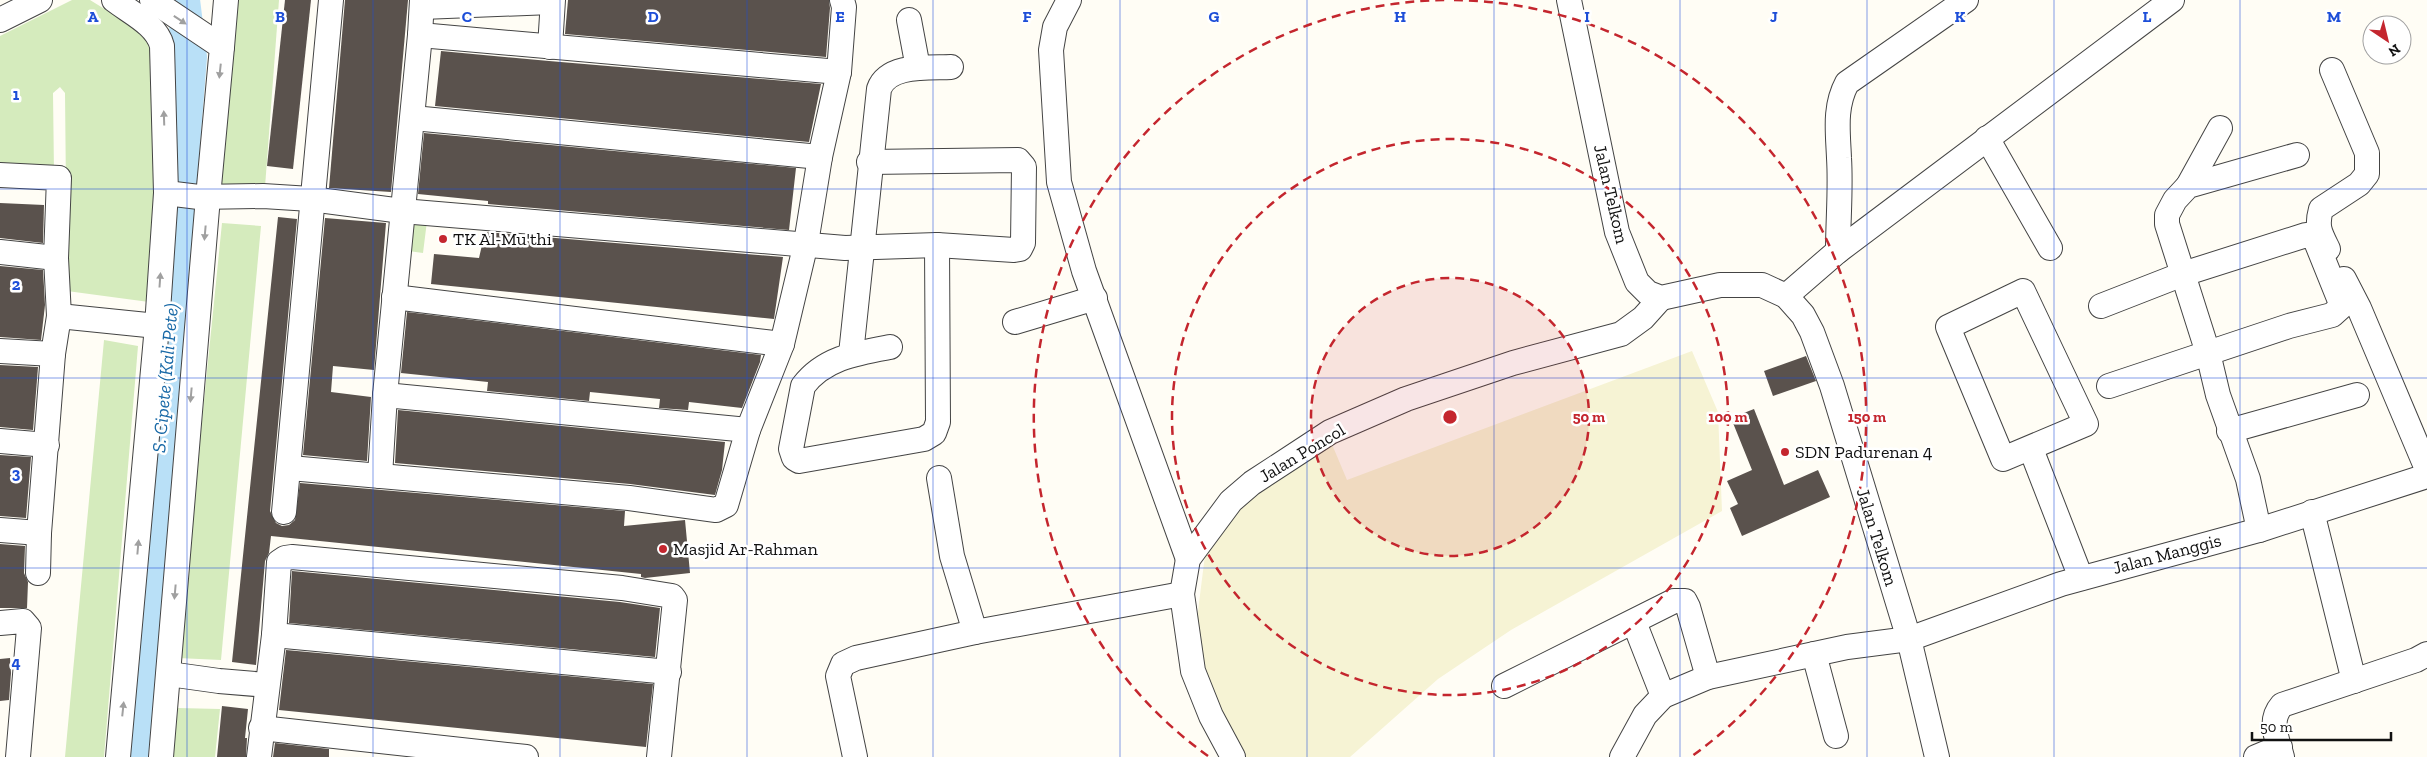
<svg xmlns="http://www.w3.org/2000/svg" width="2427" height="757" font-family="'Zilla Slab',serif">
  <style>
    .farmland { fill: #f6f3d4 }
    .green { fill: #d5ebbd }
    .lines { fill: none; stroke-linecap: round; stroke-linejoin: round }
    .river { stroke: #b9e0f7; stroke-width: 34 }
    .building { fill: #5a524d }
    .minor-casing { stroke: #444; stroke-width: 26 }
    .minor { stroke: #fff; stroke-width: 24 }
    .oneway { fill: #a0a0a0 }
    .grid { fill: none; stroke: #1d4ed8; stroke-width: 1; stroke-opacity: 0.55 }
    .ring { fill: none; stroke: #c4262e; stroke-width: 2.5; stroke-dasharray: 9 6 }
    .poi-dot { fill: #c4262e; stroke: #fff; stroke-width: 2 }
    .labels { text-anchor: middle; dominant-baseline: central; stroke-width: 5; stroke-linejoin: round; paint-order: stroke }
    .street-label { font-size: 18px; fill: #111; stroke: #fff }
    .poi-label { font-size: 18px; fill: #111; stroke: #fff; text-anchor: start }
    .water-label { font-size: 19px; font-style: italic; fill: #1768a6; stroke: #fff }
    .grid-label { font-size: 16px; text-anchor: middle; font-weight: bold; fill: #1d4ed8; stroke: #fff; stroke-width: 5; stroke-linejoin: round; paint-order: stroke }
    .centre { fill: #c4262e; stroke: #fff; stroke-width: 2.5 }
    .ring-label { font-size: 15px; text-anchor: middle; font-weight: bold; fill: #c4262e; stroke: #fff; stroke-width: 5; stroke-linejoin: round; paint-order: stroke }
  </style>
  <rect width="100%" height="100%" fill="#fffdf5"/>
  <!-- farmland -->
  <polygon class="farmland" points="1692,351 1718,412 1722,511 1511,630 1438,679 1350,757 1237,757 1202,691 1196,627 1205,555 1242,500 1331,442 1347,480"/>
  <!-- green -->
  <g class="green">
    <polygon points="72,0 90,0 153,39 162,162 149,302 67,291 65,93 60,87 53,93 54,173 0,171 0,36"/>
    <polygon points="233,0 279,0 265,187 220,184"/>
    <polygon points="405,219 427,221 423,253 401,250"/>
    <polygon points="222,223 261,226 221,660 178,658"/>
    <polygon points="104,340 138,346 104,757 65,757"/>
    <polygon points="178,708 220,709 215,757 173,757"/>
  </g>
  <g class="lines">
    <!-- river -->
    <polyline class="river" points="135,757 190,57 183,0"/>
  </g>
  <!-- building -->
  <g class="building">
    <polygon points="285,0 311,0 293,169 267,166"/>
    <polygon points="345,0 408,0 391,192 329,188"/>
    <polygon points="568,0 829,0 830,8 826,57 565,34"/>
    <polygon points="441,51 549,61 821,84 809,142 435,106"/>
    <polygon points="424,133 796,168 789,230 488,204 488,201 418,194"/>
    <polygon points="0,203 44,205 43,243 0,238"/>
    <polygon points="278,217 297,219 270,511 276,523 282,526 289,525 295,520 300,483 625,511 624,526 685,520 690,573 645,578 641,577 641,574 271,536 269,553 265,561 256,665 232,662"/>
    <polygon points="325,218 386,223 374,370 333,366 331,392 371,397 367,461 303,455"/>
    <polygon points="485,232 783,257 774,319 431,284 434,254 479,258"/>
    <polygon points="0,266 43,270 45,305 41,340 0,337"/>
    <polygon points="407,312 761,355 760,362 742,408 689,402 688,410 659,408 660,399 590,392 589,401 487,391 488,382 401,373"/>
    <polygon points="1806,356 1816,381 1773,396 1764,371"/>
    <polygon points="0,365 38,367 33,430 0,427"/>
    <polygon points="1754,409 1784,485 1818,470 1830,497 1742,536 1730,508 1738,504 1727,481 1752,470 1731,418"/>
    <polygon points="398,410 725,442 722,470 715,495 630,484 395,463"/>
    <polygon points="0,455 31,457 26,518 0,516"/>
    <polygon points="0,544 25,546 24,573 28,582 27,608 0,608"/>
    <polygon points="292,571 620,602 660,608 655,657 289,623"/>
    <polygon points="286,650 653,684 646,747 279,710"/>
    <polygon points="10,658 11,673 9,700 0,701 0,659"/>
    <polygon points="222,706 248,709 245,738 247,738 246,757 217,757"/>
    <polygon points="275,743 329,749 329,757 273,757"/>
  </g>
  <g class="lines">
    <defs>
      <g id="minor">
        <path d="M 114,0 C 131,13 157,25 162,46 L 166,193 L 157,326 L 118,757"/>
        <polyline points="152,0 222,47 208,197 161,757"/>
        <polyline points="1069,0 1055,27 1051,50 1059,182 1084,271 1188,559"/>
        <polyline points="1569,0 1617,232 1637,282 1648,293 1661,298 1720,285 1762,285 1786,296 1803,315 1812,332 1832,386 1909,639 1937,757"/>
        <polyline points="422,7 552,2"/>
        <polyline points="0,20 40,0"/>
        <polyline points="909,20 918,68"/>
        <polyline points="420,35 839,72"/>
        <polyline points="222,47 226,0"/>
        <polyline points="550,47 553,0"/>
        <polyline points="413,118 820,157"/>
        <polyline points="1987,138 2050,248"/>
        <polyline points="0,175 59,178 56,258 59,316"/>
        <polyline points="2188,186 2220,128"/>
        <polyline points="166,193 199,197 263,196 311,199 402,211 845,248 937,245 1014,250 1020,249 1023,243 1024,167 1018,160 869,162"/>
        <path d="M 2328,249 C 2320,233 2316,227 2321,209 L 2359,184 L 2367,174 L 2367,153 L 2332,70"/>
        <path d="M 1838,251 C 1838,220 1841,189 1839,158 C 1838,132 1834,107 1847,83 L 1966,0"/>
        <polyline points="0,252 56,258"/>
        <polyline points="2344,279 2359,308 2427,469"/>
        <polygon points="2023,291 2086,424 2003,459 1948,327"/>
        <polyline points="1786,296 1838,251 2172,0"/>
        <polyline points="394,297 782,344"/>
        <polyline points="2101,306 2183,274 2306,235 2313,236 2315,239 2342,306 2332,315 2289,326 2109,386"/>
        <polyline points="1015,322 1095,298"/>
        <path d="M 890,347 C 857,353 824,358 803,386 L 791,449 L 794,458 L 799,461 L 924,439 L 934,433 L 938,422 L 937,245"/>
        <polyline points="0,351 53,354"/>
        <path d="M 851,354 L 879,89 C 888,64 928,68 951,67"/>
        <polyline points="385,395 748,430"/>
        <polyline points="2229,431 2357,395"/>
        <polyline points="0,441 47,445"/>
        <polyline points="2031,449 2081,578"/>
        <polyline points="290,468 629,498 716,510 726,505 748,430 782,344 806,243 820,157 839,72 844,7 842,0"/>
        <polyline points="380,476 385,395 420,35 422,0"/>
        <polyline points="939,478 952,556 975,632"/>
        <polyline points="284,512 331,0"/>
        <polyline points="2312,512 2354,681"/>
        <polyline points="0,530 39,533"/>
        <polyline points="2259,530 2248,479 2218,395 2208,353 2167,224 2167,215 2175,200 2188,186 2297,155"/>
        <polyline points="38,573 39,533 53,354 59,316 157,326"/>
        <polyline points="1634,622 1663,696"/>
        <polyline points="0,623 23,621 29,628 18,757"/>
        <polyline points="274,635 669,672"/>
        <polyline points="1814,654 1836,736"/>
        <polyline points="169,674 219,681 267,685"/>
        <polyline points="1504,686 1674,601 1685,601 1688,607 1708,677"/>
        <polyline points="261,728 526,757"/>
        <polyline points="259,757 274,635 279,562 285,558 292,557 622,588 672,596 675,600 659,757"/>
        <polyline points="855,757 838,676 843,664 856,658 975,632 1182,594"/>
        <polyline points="1233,757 1211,716 1193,671 1182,594 1188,559 1231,501 1252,483 1330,432 1406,399 1513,363 1621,334 1643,318 1661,298"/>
        <polyline points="1622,757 1645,715 1663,696 1708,677 1847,647 1909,639 2061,584 2259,530 2427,476"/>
        <polyline points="2256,757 2280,747"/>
        <path d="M 2282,757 C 2277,738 2268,721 2282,705 L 2416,660 L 2427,654"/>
      </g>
    </defs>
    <!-- minor casing -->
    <use href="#minor" class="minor-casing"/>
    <!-- minor -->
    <use href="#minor" class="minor"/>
  </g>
  <!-- one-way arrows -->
  <defs><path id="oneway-solid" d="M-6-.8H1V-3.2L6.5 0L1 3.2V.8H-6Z" transform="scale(1.25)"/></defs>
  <g class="oneway">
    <use href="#oneway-solid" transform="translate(180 20) rotate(34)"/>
    <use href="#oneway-solid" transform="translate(220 71) rotate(96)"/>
    <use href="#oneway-solid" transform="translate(164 118) rotate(-92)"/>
    <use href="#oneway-solid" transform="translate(205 233) rotate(95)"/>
    <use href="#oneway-solid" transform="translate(160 280) rotate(-86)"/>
    <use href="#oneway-solid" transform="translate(191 395) rotate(95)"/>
    <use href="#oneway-solid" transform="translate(138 547) rotate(-85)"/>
    <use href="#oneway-solid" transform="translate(175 592) rotate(95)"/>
    <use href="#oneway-solid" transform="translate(123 709) rotate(-84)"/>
  </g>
  <!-- grid -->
  <path class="grid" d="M 187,0 L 187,757M 373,0 L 373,757M 560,0 L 560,757M 747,0 L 747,757M 933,0 L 933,757M 1120,0 L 1120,757M 1307,0 L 1307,757M 1494,0 L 1494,757M 1680,0 L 1680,757M 1867,0 L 1867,757M 2054,0 L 2054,757M 2240,0 L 2240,757M 0,189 L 2427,189M 0,378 L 2427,378M 0,568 L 2427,568"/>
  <!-- distance rings -->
  <circle cx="1450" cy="417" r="139" fill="#c4262e" fill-opacity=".12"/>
  <g class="ring">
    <circle cx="1450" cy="417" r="139"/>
    <circle cx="1450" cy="417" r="278"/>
    <path d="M1208 756A417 417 0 0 1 1446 0M1454 0A417 417 0 0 1 1692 756"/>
  </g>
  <!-- markers -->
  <g class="poi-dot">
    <circle cx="443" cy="239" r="5"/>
    <circle cx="1785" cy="452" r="5"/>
    <circle cx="663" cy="549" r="5"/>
  </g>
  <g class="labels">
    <!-- street labels -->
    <g class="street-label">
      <text transform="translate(1611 194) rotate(77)">Jalan Telkom</text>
      <text transform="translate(1302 453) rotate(-31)">Jalan Poncol</text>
      <text transform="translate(1877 537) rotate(73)">Jalan Telkom</text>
      <text transform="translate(2167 554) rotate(-15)">Jalan Manggis</text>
    </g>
    <!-- poi labels -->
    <g class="poi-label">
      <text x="453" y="239">TK Al-Mu'thi</text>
      <text x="1795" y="452">SDN Padurenan 4</text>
      <text x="673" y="549">Masjid Ar-Rahman</text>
    </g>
    <!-- water labels -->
    <g class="water-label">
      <text transform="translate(165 378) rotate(-85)">S. Cipete (Kali Pete)</text>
    </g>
  </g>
  <g class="grid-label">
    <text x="93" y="22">A</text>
    <text x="280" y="22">B</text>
    <text x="467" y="22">C</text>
    <text x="653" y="22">D</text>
    <text x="840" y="22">E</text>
    <text x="1027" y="22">F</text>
    <text x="1214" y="22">G</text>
    <text x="1400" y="22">H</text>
    <text x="1587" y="22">I</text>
    <text x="1774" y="22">J</text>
    <text x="1960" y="22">K</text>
    <text x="2147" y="22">L</text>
    <text x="2334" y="22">M</text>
    <text x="16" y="100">1</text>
    <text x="16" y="290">2</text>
    <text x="16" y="479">3</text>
    <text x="16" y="668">4</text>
  </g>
  <circle cx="1450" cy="417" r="8" class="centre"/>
  <g class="ring-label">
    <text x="1589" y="422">50 m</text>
    <text x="1728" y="422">100 m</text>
    <text x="1867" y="422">150 m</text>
  </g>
  <!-- north arrow -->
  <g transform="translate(2387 40) rotate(145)"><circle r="24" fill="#ffffff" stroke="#a0a0a0"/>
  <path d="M0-4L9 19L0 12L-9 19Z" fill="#c4262e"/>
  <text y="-8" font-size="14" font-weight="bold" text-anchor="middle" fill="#111111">N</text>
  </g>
  <!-- scale -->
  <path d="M2252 732v8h139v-8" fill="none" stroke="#111111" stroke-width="2.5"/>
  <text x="2260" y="732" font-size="15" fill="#111111" stroke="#ffffff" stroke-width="4" paint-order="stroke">50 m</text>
</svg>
